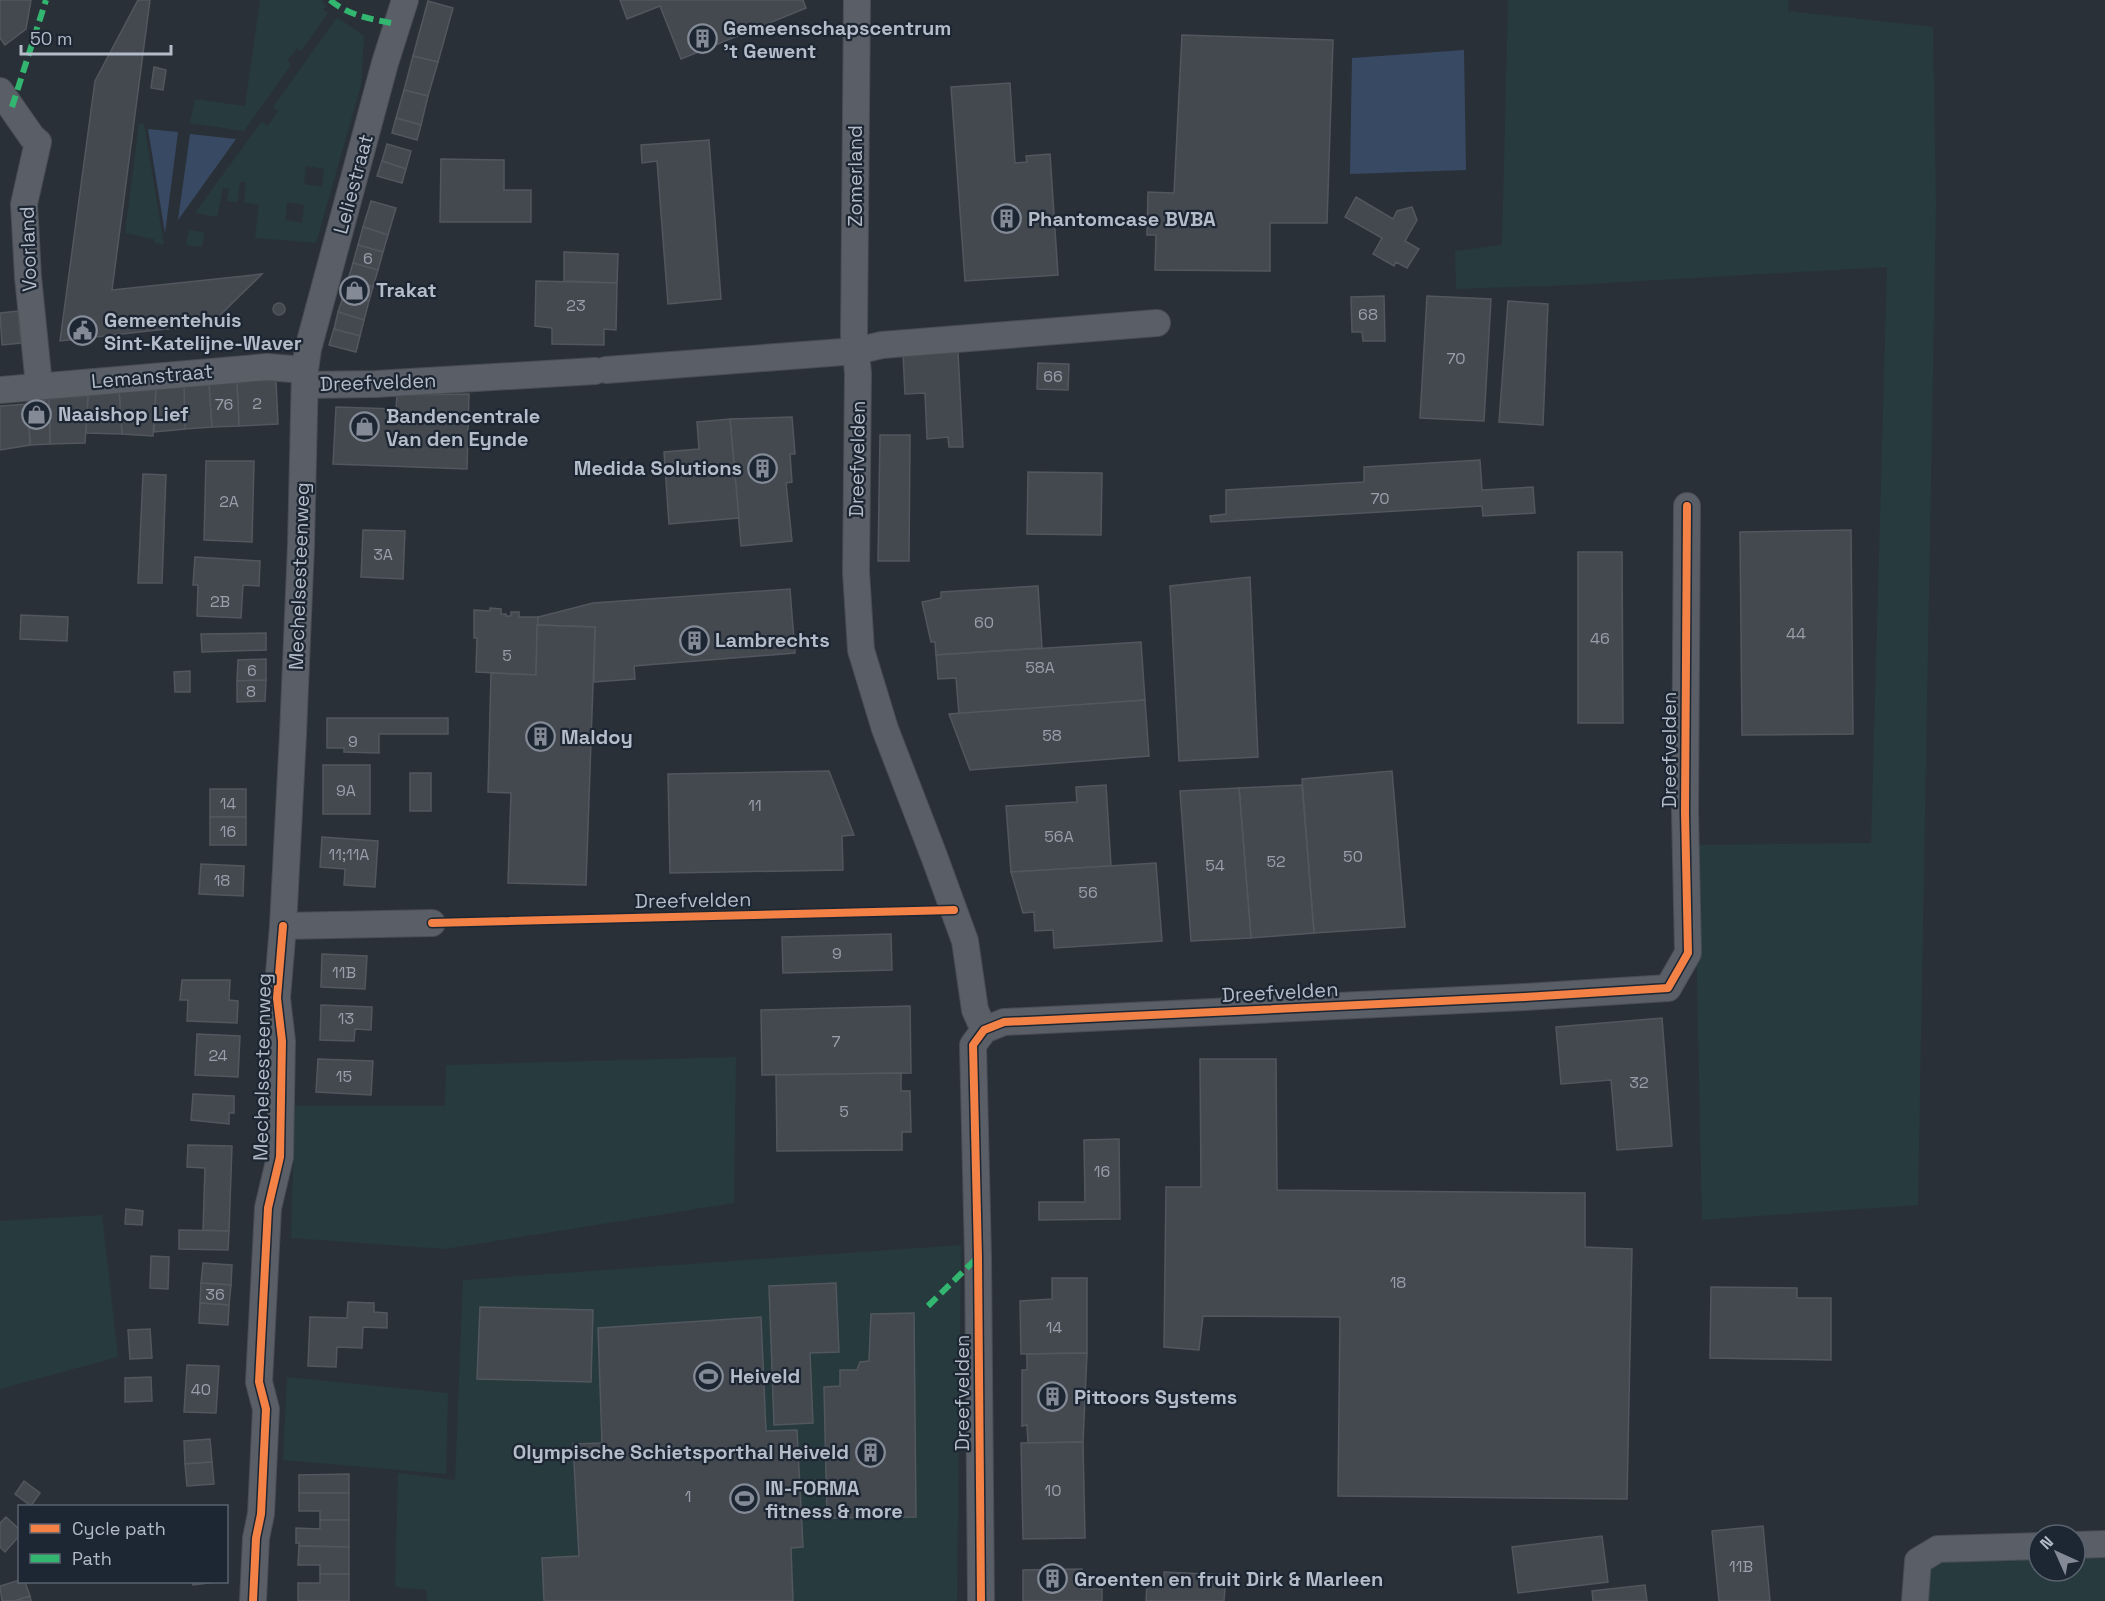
<svg xmlns="http://www.w3.org/2000/svg" width="2105" height="1601" font-family="'Space Grotesk',sans-serif">
  <style>
    .green { fill: #273a3e; fill-rule: evenodd }
    .water { fill: #384963 }
    .building { fill: #444950; stroke: #52575f; stroke-width: 1.5 }
    .lines { fill: none; stroke-linecap: round; stroke-linejoin: round }
    .minor-casing { stroke: #484c53; stroke-width: 28 }
    .minor { stroke: #5a5e66; stroke-width: 26 }
    .quiet { stroke: #33b770; stroke-width: 6; stroke-dasharray: 12 6; stroke-linecap: butt }
    .cycleway-casing { stroke: #1d2633; stroke-width: 11 }
    .cycleway { stroke: #f48246; stroke-width: 8 }
    .labels { text-anchor: middle; dominant-baseline: central; stroke-width: 4.5; stroke-linejoin: round; paint-order: stroke }
    .number-label { font-size: 16px; fill: #989fab }
    .poi-label { font-size: 20px; font-weight: bold; fill: #b4bcc9; stroke: #1d2633; text-anchor: start }
    .street-label { font-size: 20px; fill: #b4bcc9; stroke: #1d2633 }
  </style>
  <rect width="100%" height="100%" fill="#2a3038"/>
  <!-- green -->
  <g class="green">
    <polygon points="260,0 321,0 326,6 323,9 328,13 301,51 297,48 287,61 291,65 244,131 190,123 195,99 245,106"/>
    <polygon points="1508,0 1789,0 1788,11 1933,27 1936,204 1918,1205 1702,1220 1694,845 1871,843 1887,267 1572,285 1456,289 1455,251 1502,245"/>
    <path d="M 337,17 L 364,36 L 361,85 L 316,243 L 255,238 L 259,205 L 244,202 L 246,182 L 240,182 L 237,202 L 227,201 L 229,189 L 223,188 L 217,217 L 195,213 L 261,122 L 268,126 L 278,111 L 273,107 ZM 306,166 L 324,169 L 322,187 L 304,184 ZM 287,202 L 304,205 L 302,223 L 285,220 Z"/>
    <polygon points="139,124 144,124 164,245 155,243 154,239 125,233"/>
    <polygon points="189,230 204,232 202,247 186,245"/>
    <polygon points="736,1057 734,1203 445,1249 291,1238 295,1106 445,1106 446,1065"/>
    <polygon points="102,1215 118,1357 0,1389 0,1221"/>
    <polygon points="961,1245 957,1601 427,1601 426,1590 395,1587 398,1473 455,1480 463,1280"/>
    <polygon points="287,1377 448,1393 446,1474 283,1460"/>
    <polygon points="1945,1554 2039,1556 2039,1571 2075,1571 2075,1557 2105,1558 2105,1601 1928,1601 1931,1569"/>
  </g>
  <!-- water -->
  <g class="water">
    <polygon points="1464,50 1466,170 1350,174 1352,58"/>
    <polygon points="148,129 178,132 165,233"/>
    <polygon points="190,134 236,139 178,220"/>
  </g>
  <!-- building -->
  <g class="building">
    <polygon points="0,0 31,0 26,29 5,45 0,38"/>
    <polygon points="138,0 150,0 112,290 262,274 211,324 60,341 95,81"/>
    <polygon points="620,0 803,0 806,8 681,59 660,6 627,19"/>
    <polygon points="428,1 453,8 438,62 413,56"/>
    <polygon points="1182,35 1333,40 1327,223 1270,223 1270,271 1155,270 1156,235 1147,235 1148,192 1174,193"/>
    <polygon points="413,56 438,62 428,96 404,90"/>
    <polygon points="154,67 166,70 163,90 151,88"/>
    <polygon points="1010,83 1015,163 1027,162 1026,156 1050,154 1058,275 965,281 951,87"/>
    <polygon points="404,90 428,96 421,125 396,118"/>
    <polygon points="396,118 421,125 417,140 392,133"/>
    <polygon points="709,140 721,299 668,304 657,161 642,163 641,145"/>
    <polygon points="387,144 411,151 406,169 382,161"/>
    <polygon points="441,159 504,160 504,190 531,190 531,222 440,222"/>
    <polygon points="382,161 406,169 402,183 377,176"/>
    <polygon points="1356,197 1393,219 1397,211 1412,207 1417,220 1405,241 1419,249 1407,268 1396,262 1394,266 1373,254 1382,238 1345,217"/>
    <polygon points="371,201 396,208 388,235 363,227"/>
    <polygon points="363,227 388,235 383,252 358,245"/>
    <polygon points="358,245 383,252 378,270 353,263"/>
    <polygon points="564,252 618,254 617,283 564,281"/>
    <polygon points="353,263 378,270 373,287 348,280"/>
    <polygon points="348,280 373,287 369,301 344,294"/>
    <polygon points="536,281 617,283 616,330 604,329 604,345 552,344 552,328 535,326"/>
    <polygon points="344,294 369,301 364,320 338,312"/>
    <polygon points="1384,296 1385,341 1363,341 1362,332 1352,332 1351,297"/>
    <polygon points="1427,296 1491,299 1484,421 1420,418"/>
    <polygon points="1508,301 1548,304 1543,425 1499,422"/>
    <circle cx="279" cy="309" r="6"/>
    <polygon points="18,311 21,343 2,345 0,313"/>
    <polygon points="338,312 364,320 360,336 334,329"/>
    <polygon points="334,329 360,336 356,352 329,345"/>
    <polygon points="958,352 963,447 949,447 948,437 927,439 925,393 905,394 903,354"/>
    <polygon points="1038,363 1069,364 1068,390 1037,389"/>
    <polygon points="276,380 278,424 239,426 237,382"/>
    <polygon points="209,383 212,427 185,429 184,385"/>
    <polygon points="209,383 237,383 239,426 212,427"/>
    <polygon points="184,385 185,429 154,432 156,387"/>
    <polygon points="156,387 153,436 122,434 119,390"/>
    <polygon points="119,390 122,434 86,433 88,396"/>
    <polygon points="469,394 467,469 333,464 336,407 396,409 397,395"/>
    <polygon points="88,396 85,443 50,444 49,399"/>
    <polygon points="49,399 50,444 30,445 28,404"/>
    <polygon points="28,404 30,445 0,450 0,406"/>
    <polygon points="792,417 795,454 790,454 792,482 786,483 792,541 741,546 730,419"/>
    <polygon points="730,419 739,518 669,524 664,452 699,449 697,422"/>
    <polygon points="880,435 910,435 909,561 878,561"/>
    <polygon points="1480,460 1482,490 1533,487 1535,513 1483,516 1482,506 1211,522 1210,516 1226,514 1226,490 1364,482 1364,467"/>
    <polygon points="206,461 254,461 252,542 204,540"/>
    <polygon points="1028,472 1102,473 1101,535 1027,534"/>
    <polygon points="143,474 166,475 162,583 138,583"/>
    <polygon points="363,530 405,531 403,579 361,577"/>
    <polygon points="1851,530 1853,734 1742,735 1740,532"/>
    <polygon points="1578,552 1622,552 1623,723 1578,723"/>
    <polygon points="195,557 260,561 259,586 243,585 241,618 197,616 198,585 193,585"/>
    <polygon points="1250,577 1258,757 1179,761 1170,586"/>
    <polygon points="1038,586 1042,648 936,655 935,642 931,642 922,602 941,598 941,592"/>
    <polygon points="790,589 795,653 634,666 635,679 594,682 595,627 537,625 538,617 593,603"/>
    <polygon points="490,608 501,609 501,614 506,614 506,616 511,616 511,612 519,612 519,617 538,617 536,675 476,672 477,638 474,638 474,610 490,611"/>
    <polygon points="21,615 68,617 67,641 20,639"/>
    <polygon points="537,625 595,627 586,885 508,883 511,793 488,792 491,673 536,675"/>
    <polygon points="266,633 266,650 202,652 201,634"/>
    <polygon points="1141,642 1145,700 959,714 956,678 938,679 936,655"/>
    <polygon points="266,659 266,680 237,681 238,660"/>
    <polygon points="190,671 190,692 175,692 174,672"/>
    <polygon points="266,680 265,701 237,702 237,681"/>
    <polygon points="1145,700 1149,756 970,770 949,714"/>
    <polygon points="327,718 448,718 448,734 379,734 379,753 344,752 344,748 327,748"/>
    <rect x="323" y="765" width="47" height="49"/>
    <polygon points="829,771 854,835 842,836 843,870 670,873 668,774"/>
    <polygon points="1392,771 1405,927 1314,933 1302,779"/>
    <rect x="410" y="773" width="21" height="38"/>
    <polygon points="1106,785 1111,866 1011,872 1006,806 1077,802 1076,787"/>
    <polygon points="1302,785 1314,933 1251,938 1239,788"/>
    <polygon points="1239,788 1251,938 1191,941 1180,791"/>
    <rect x="210" y="789" width="36" height="28"/>
    <rect x="210" y="817" width="36" height="28"/>
    <polygon points="322,837 378,841 375,887 344,885 345,869 320,867"/>
    <polygon points="1156,863 1162,941 1054,948 1053,930 1035,931 1034,912 1023,913 1011,872"/>
    <polygon points="201,864 244,866 243,896 199,894"/>
    <polygon points="891,934 892,970 783,973 782,937"/>
    <polygon points="322,954 367,956 365,989 321,987"/>
    <polygon points="182,980 230,980 229,1000 238,1001 237,1023 187,1021 188,1000 180,1000"/>
    <polygon points="321,1005 372,1007 371,1030 355,1029 354,1041 320,1040"/>
    <polygon points="910,1006 911,1073 762,1075 761,1010"/>
    <polygon points="1662,1018 1672,1146 1617,1150 1611,1080 1561,1084 1556,1027"/>
    <polygon points="197,1034 240,1036 238,1077 195,1075"/>
    <polygon points="318,1059 373,1061 371,1095 316,1092"/>
    <polygon points="1200,1059 1276,1059 1277,1190 1585,1193 1585,1247 1632,1249 1627,1499 1338,1496 1340,1317 1203,1316 1199,1350 1164,1347 1166,1187 1201,1187"/>
    <polygon points="901,1073 901,1091 910,1091 911,1132 902,1132 902,1150 777,1151 776,1075"/>
    <polygon points="193,1094 234,1096 234,1113 229,1113 229,1124 191,1120"/>
    <polygon points="1119,1139 1120,1219 1039,1220 1039,1202 1085,1202 1084,1140"/>
    <polygon points="188,1145 232,1146 229,1231 203,1230 205,1168 187,1167"/>
    <polygon points="126,1209 143,1211 142,1225 125,1224"/>
    <polygon points="179,1230 229,1231 228,1250 179,1249"/>
    <polygon points="151,1256 169,1257 168,1289 150,1288"/>
    <polygon points="203,1263 232,1265 231,1285 201,1283"/>
    <polygon points="1052,1278 1087,1278 1087,1353 1021,1354 1020,1301 1052,1299"/>
    <polygon points="201,1283 231,1285 229,1305 200,1303"/>
    <polygon points="836,1283 839,1352 810,1353 813,1423 774,1425 769,1286"/>
    <polygon points="1711,1287 1797,1288 1797,1298 1831,1298 1831,1360 1710,1358"/>
    <polygon points="348,1302 374,1303 374,1312 387,1313 387,1328 363,1327 362,1348 337,1347 336,1367 308,1366 310,1317 347,1318"/>
    <polygon points="200,1303 229,1305 228,1325 199,1323"/>
    <polygon points="480,1307 593,1310 591,1382 477,1379"/>
    <polygon points="914,1313 916,1517 827,1518 824,1387 840,1386 840,1370 857,1370 860,1362 869,1361 871,1314"/>
    <polygon points="761,1317 766,1431 797,1430 803,1547 791,1548 793,1601 544,1601 542,1558 579,1556 573,1444 602,1443 598,1328"/>
    <polygon points="150,1329 152,1358 130,1359 128,1330"/>
    <polygon points="1087,1353 1083,1442 1028,1443 1027,1425 1022,1426 1022,1370 1027,1370 1027,1354"/>
    <polygon points="187,1365 219,1366 216,1413 184,1412"/>
    <polygon points="151,1377 152,1401 125,1402 125,1378"/>
    <polygon points="210,1439 212,1462 185,1464 184,1441"/>
    <polygon points="1083,1442 1085,1538 1023,1539 1021,1443"/>
    <polygon points="212,1462 214,1484 187,1486 185,1464"/>
    <polygon points="349,1474 349,1493 299,1493 299,1475"/>
    <polygon points="24,1481 40,1493 31,1506 15,1494"/>
    <polygon points="299,1493 349,1493 349,1520 320,1520 320,1511 299,1511"/>
    <polygon points="6,1517 20,1530 20,1535 5,1552 0,1547 0,1523"/>
    <polygon points="320,1520 349,1520 349,1547 299,1546 299,1543 296,1543 296,1528 320,1529"/>
    <polygon points="1763,1526 1770,1601 1719,1601 1712,1531"/>
    <polygon points="1602,1536 1608,1582 1518,1593 1512,1547"/>
    <polygon points="299,1546 349,1547 349,1574 320,1574 320,1565 298,1565"/>
    <polygon points="1082,1569 1082,1589 1102,1589 1102,1601 1023,1601 1023,1570"/>
    <polygon points="1164,1572 1226,1575 1224,1601 1146,1601 1147,1582 1164,1583"/>
    <polygon points="320,1574 349,1574 349,1601 298,1601 298,1583 320,1583"/>
    <polygon points="20,1580 20,1582 25,1582 30,1596 14,1601 2,1601 0,1586"/>
    <polygon points="192,1582 216,1582 193,1585"/>
    <polygon points="1645,1585 1647,1601 1593,1601 1592,1591"/>
    <polygon points="30,1596 31,1601 14,1601"/>
  </g>
  <g class="lines">
    <defs>
      <g id="minor">
        <polyline points="857,0 854,335 858,373 856,572 861,650 885,729 934,856 965,941 975,1010 984,1030"/>
        <polyline points="0,91 32,137 38,142 24,204 28,277 39,385"/>
        <polyline points="606,370 856,351 882,345 1157,323"/>
        <polyline points="305,385 376,384 595,371"/>
        <polyline points="0,390 267,367 305,370"/>
        <polyline points="283,926 432,923"/>
        <polyline points="2075,1545 2105,1544"/>
        <polyline points="253,1601 256,1538 261,1514 266,1409 259,1382 268,1208 280,1157 282,1041 277,998 283,926 293,734 301,545 305,370 308,349 385,63 405,0"/>
        <polyline points="981,1601 978,1257 973,1045 984,1030 1004,1022 1525,997 1668,988 1688,953 1685,812 1687,506"/>
        <polyline points="1915,1601 1918,1561 1938,1549 2039,1546"/>
      </g>
    </defs>
    <!-- minor casing -->
    <use href="#minor" class="minor-casing"/>
    <!-- minor -->
    <use href="#minor" class="minor"/>
    <!-- quiet -->
    <g class="quiet">
      <path d="M 330,0 C 349,16 372,19 396,24"/>
      <polyline points="12,107 46,0"/>
      <polyline points="928,1306 978,1257"/>
    </g>
    <defs>
      <g id="cycleway">
        <polyline points="432,923 954,910"/>
        <polyline points="253,1601 256,1538 261,1514 266,1409 259,1382 268,1208 280,1157 282,1041 277,998 283,926"/>
        <polyline points="981,1601 978,1257 973,1045 984,1030 1004,1022 1525,997 1668,988 1688,953 1685,812 1687,506"/>
      </g>
    </defs>
    <!-- cycleway casing -->
    <use href="#cycleway" class="cycleway-casing"/>
    <!-- cycleway -->
    <use href="#cycleway" class="cycleway"/>
  </g>
  <!-- icons -->
  <defs>
    <symbol id="building-ring" viewBox="-11 -11 22 22"><circle r="9.5" fill="#1d2633" stroke="#848b96" stroke-width="1.5"/><path d="M-4-6H4V6H1V3H-1V6H-4ZM-2.5-4.3h1.7v1.8h-1.7ZM.8-4.3h1.7v1.8H.8ZM-2.5-1h1.7V.8h-1.7ZM.8-1h1.7V.8H.8Z" fill="#848b96"/></symbol>
    <symbol id="shop-ring" viewBox="-11 -11 22 22"><circle r="9.5" fill="#1d2633" stroke="#848b96" stroke-width="1.5"/><path d="M-5-2.5h2.3a2.7 3.5 0 0 1 5.4 0H5L5.5 6h-11ZM-1.5-2.5h3a1.5 2.3 0 0 0-3 0Z" fill="#848b96"/></symbol>
    <symbol id="civic-ring" viewBox="-11 -11 22 22"><circle r="9.5" fill="#1d2633" stroke="#848b96" stroke-width="1.5"/><path d="M-.6-6.5H3V-4.5H.6V-3L4-1V1h2V6H-6V1h2V-1L-.6-3ZM-1.2 2.5V6h2.4V2.5Z" fill="#848b96"/></symbol>
    <symbol id="stadium-ring" viewBox="-11 -11 22 22"><circle r="9.5" fill="#1d2633" stroke="#848b96" stroke-width="1.5"/><path d="M0-5a6.5 5 0 1 0 0 10a6.5 5 0 1 0 0-10ZM-3.5-1.8h7v3.6h-7Z" fill="#848b96"/></symbol>
  </defs>
  <g fill-rule="evenodd">
    <use href="#building-ring" x="686" y="22" width="33" height="33"/>
    <use href="#building-ring" x="990" y="202" width="33" height="33"/>
    <use href="#shop-ring" x="338" y="274" width="33" height="33"/>
    <use href="#civic-ring" x="66" y="314" width="33" height="33"/>
    <use href="#shop-ring" x="20" y="398" width="33" height="33"/>
    <use href="#shop-ring" x="348" y="410" width="33" height="33"/>
    <use href="#building-ring" x="746" y="452" width="33" height="33"/>
    <use href="#building-ring" x="678" y="624" width="33" height="33"/>
    <use href="#building-ring" x="524" y="720" width="33" height="33"/>
    <use href="#stadium-ring" x="692" y="1360" width="33" height="33"/>
    <use href="#building-ring" x="1036" y="1380" width="33" height="33"/>
    <use href="#building-ring" x="854" y="1436" width="33" height="33"/>
    <use href="#stadium-ring" x="728" y="1482" width="33" height="33"/>
    <use href="#building-ring" x="1036" y="1562" width="33" height="33"/>
  </g>
  <g class="labels">
    <!-- number labels -->
    <g class="number-label">
      <text x="368" y="258">6</text>
      <text x="576" y="305">23</text>
      <text x="1368" y="314">68</text>
      <text x="1456" y="358">70</text>
      <text x="1053" y="376">66</text>
      <text x="257" y="403">2</text>
      <text x="224" y="404">76</text>
      <text x="1380" y="498">70</text>
      <text x="229" y="501">2A</text>
      <text x="383" y="554">3A</text>
      <text x="220" y="601">2B</text>
      <text x="984" y="622">60</text>
      <text x="1796" y="633">44</text>
      <text x="1600" y="638">46</text>
      <text x="507" y="655">5</text>
      <text x="1040" y="667">58A</text>
      <text x="252" y="670">6</text>
      <text x="251" y="691">8</text>
      <text x="1052" y="735">58</text>
      <text x="353" y="741">9</text>
      <text x="346" y="790">9A</text>
      <text x="228" y="803">14</text>
      <text x="755" y="805">11</text>
      <text x="228" y="831">16</text>
      <text x="1059" y="836">56A</text>
      <text x="349" y="854">11;11A</text>
      <text x="1353" y="856">50</text>
      <text x="1276" y="861">52</text>
      <text x="1215" y="865">54</text>
      <text x="222" y="880">18</text>
      <text x="1088" y="892">56</text>
      <text x="837" y="953">9</text>
      <text x="344" y="972">11B</text>
      <text x="346" y="1018">13</text>
      <text x="836" y="1041">7</text>
      <text x="218" y="1055">24</text>
      <text x="344" y="1076">15</text>
      <text x="1639" y="1082">32</text>
      <text x="844" y="1111">5</text>
      <text x="1102" y="1171">16</text>
      <text x="1398" y="1282">18</text>
      <text x="215" y="1294">36</text>
      <text x="1054" y="1327">14</text>
      <text x="201" y="1389">40</text>
      <text x="1053" y="1490">10</text>
      <text x="688" y="1496">1</text>
      <text x="1741" y="1566">11B</text>
    </g>
    <!-- poi labels -->
    <g class="poi-label">
      <text x="723" y="28">Gemeenschapscentrum<tspan x="723" dy="23">'t Gewent</tspan></text>
      <text x="1028" y="219">Phantomcase BVBA</text>
      <text x="376" y="290">Trakat</text>
      <text x="104" y="320">Gemeentehuis<tspan x="104" dy="23">Sint-Katelijne-Waver</tspan></text>
      <text x="58" y="414">Naaishop Lief</text>
      <text x="386" y="416">Bandencentrale<tspan x="386" dy="23">Van den Eynde</tspan></text>
      <text x="742" y="468" text-anchor="end">Medida Solutions</text>
      <text x="715" y="640">Lambrechts</text>
      <text x="561" y="737">Maldoy</text>
      <text x="730" y="1376">Heiveld</text>
      <text x="1074" y="1397">Pittoors Systems</text>
      <text x="849" y="1452" text-anchor="end">Olympische Schietsporthal Heiveld</text>
      <text x="765" y="1488">IN-FORMA<tspan x="765" dy="23">fitness &amp; more</tspan></text>
      <text x="1074" y="1579">Groenten en fruit Dirk &amp; Marleen</text>
    </g>
    <!-- street labels -->
    <g class="street-label">
      <text transform="translate(855 176) rotate(-90)">Zomerland</text>
      <text transform="translate(353 184) rotate(-75)">Leliestraat</text>
      <text transform="translate(28 249) rotate(-92)">Voorland</text>
      <text transform="translate(152 376) rotate(-5)">Lemanstraat</text>
      <text transform="translate(378 382) rotate(-2)">Dreefvelden</text>
      <text transform="translate(857 459) rotate(-89)">Dreefvelden</text>
      <text transform="translate(299 576) rotate(-88)">Mechelsesteenweg</text>
      <text transform="translate(1669 750) rotate(-90)">Dreefvelden</text>
      <text transform="translate(693 900) rotate(-1)">Dreefvelden</text>
      <text transform="translate(1280 992) rotate(-3)">Dreefvelden</text>
      <text transform="translate(262 1067) rotate(-89)">Mechelsesteenweg</text>
      <text transform="translate(962 1393) rotate(-90)">Dreefvelden</text>
    </g>
  </g>
  <!-- legend -->
  <rect x="18" y="1505" width="210" height="78" fill="#1d2633" stroke="#59626f" stroke-width="1.5"/>
  <rect x="30" y="1524" width="30" height="9" fill="#f48246" stroke="#59626f" stroke-width="1.5"/>
  <text x="72" y="1535" font-size="18" fill="#b4bcc9">Cycle path</text>
  <rect x="30" y="1554" width="30" height="9" fill="#33b770" stroke="#59626f" stroke-width="1.5"/>
  <text x="72" y="1565" font-size="18" fill="#b4bcc9">Path</text>
  <!-- north arrow -->
  <g transform="translate(2057 1553) rotate(315)"><circle r="28" fill="#1d2633" stroke="#59626f" stroke-width="1.5"/>
  <path d="M0-4.5L10 22L0 15L-10 22Z" fill="#848b96"/>
  <text y="-9" font-size="16" font-weight="bold" text-anchor="middle" fill="#b4bcc9">N</text>
  </g>
  <!-- scale -->
  <path d="M21 45v9h150v-9" fill="none" stroke="#b4bcc9" stroke-width="3"/>
  <text x="30" y="45" font-size="18" fill="#b4bcc9" stroke="#1d2633" stroke-width="4.5" paint-order="stroke">50 m</text>
</svg>
